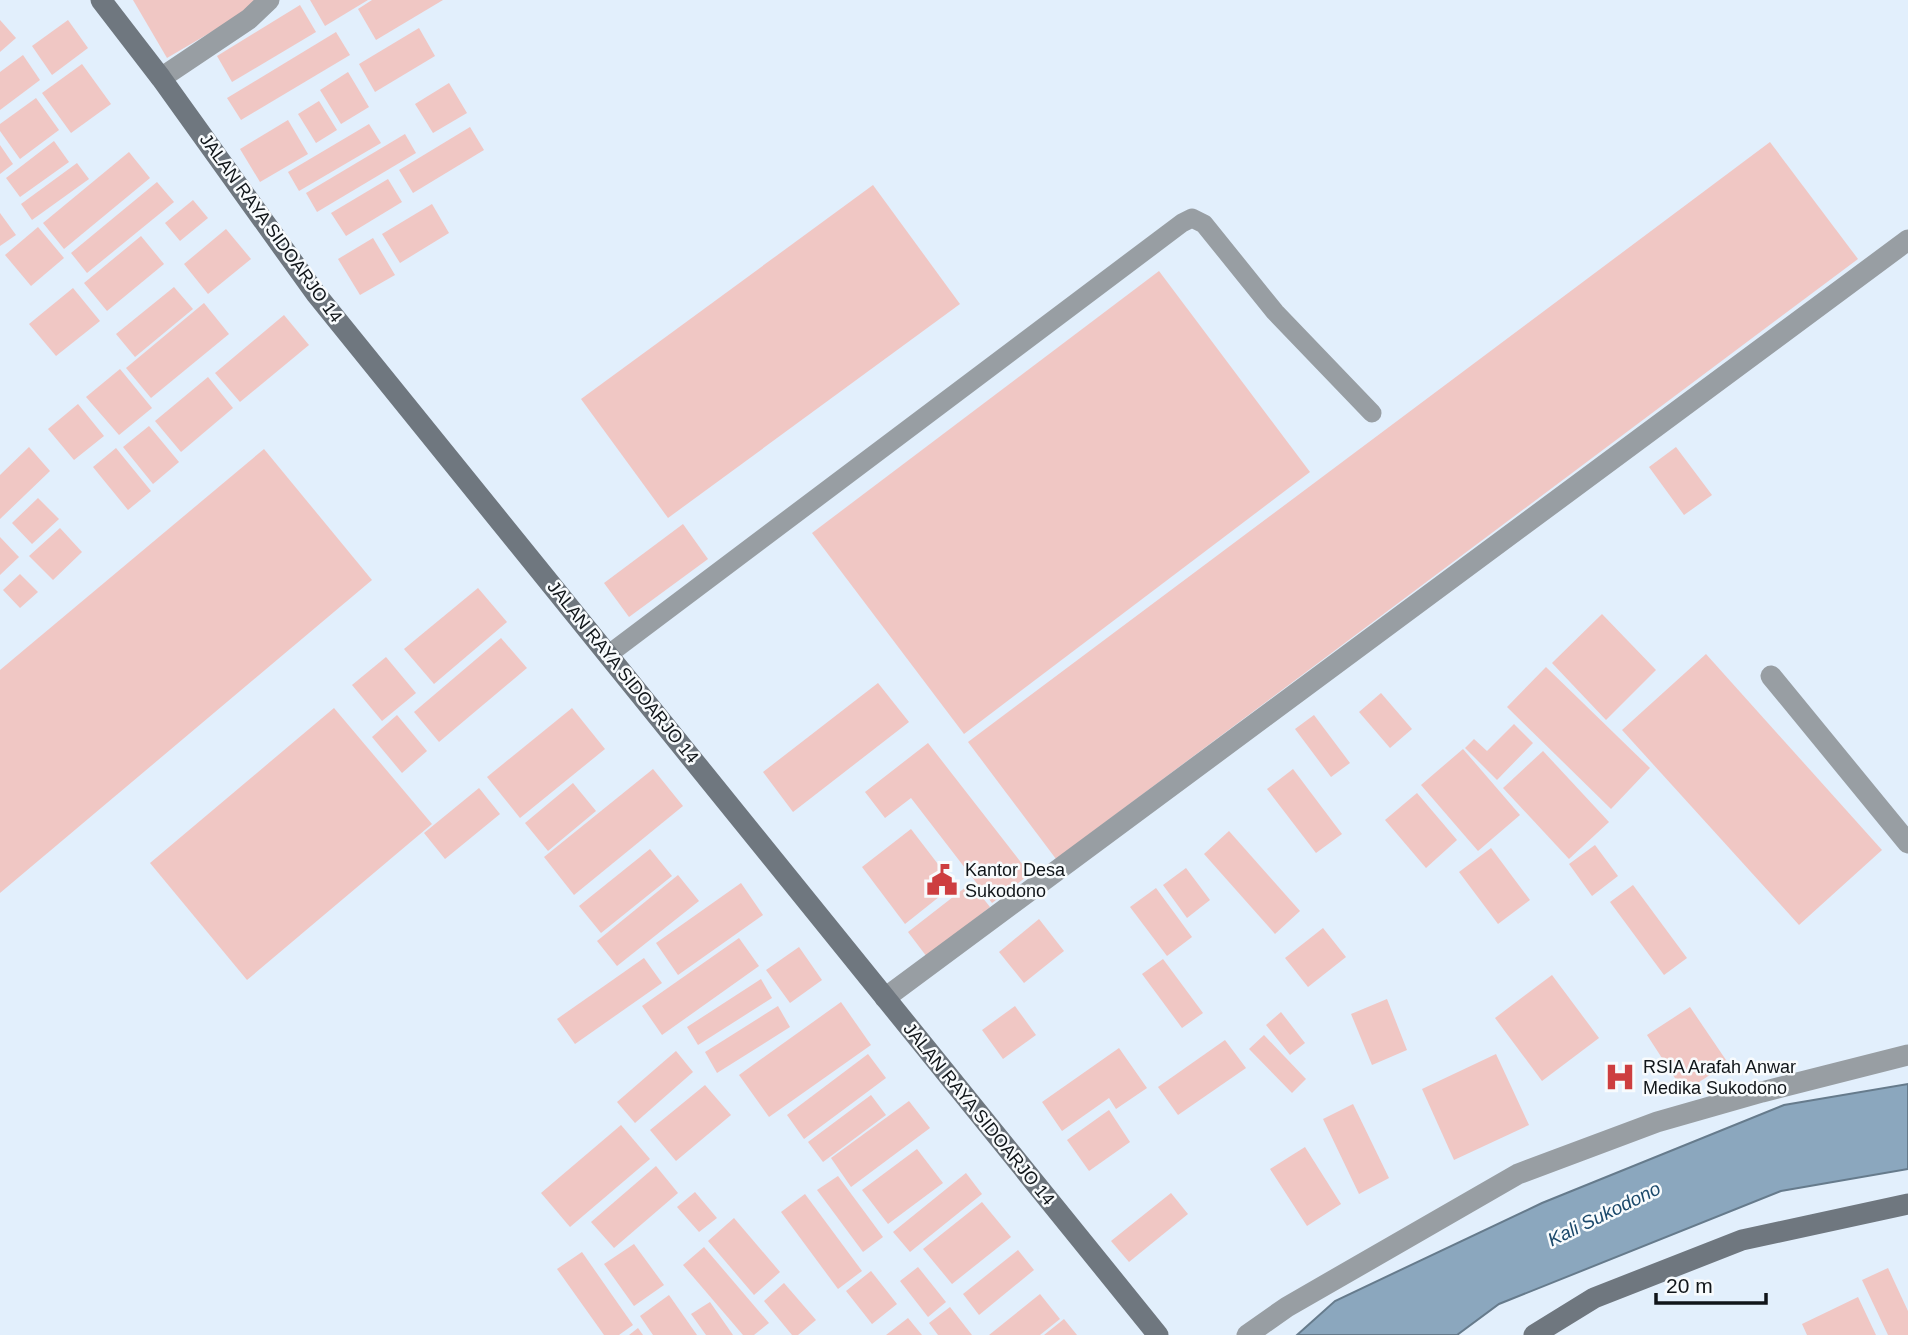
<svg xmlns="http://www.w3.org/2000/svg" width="1908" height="1335" font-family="Arial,sans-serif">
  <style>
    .water { fill: #8ba7be; stroke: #667b8c; stroke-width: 2 }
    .building { fill: #f0c7c4 }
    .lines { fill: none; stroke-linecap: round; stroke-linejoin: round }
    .lane { stroke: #989ea3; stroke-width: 19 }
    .street { stroke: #989ea3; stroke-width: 21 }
    .secondary { stroke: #6f777f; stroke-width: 21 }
    .labels { text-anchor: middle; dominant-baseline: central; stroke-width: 5; stroke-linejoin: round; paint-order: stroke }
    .street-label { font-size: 18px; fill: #101519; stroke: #f8fbfd }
    .poi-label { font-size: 18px; fill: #101519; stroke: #f8fbfd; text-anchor: start }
    .water-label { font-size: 19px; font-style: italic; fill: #1b496b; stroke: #f8fbfd }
  </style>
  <rect width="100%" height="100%" fill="#e2effc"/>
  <!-- water -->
  <polygon class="water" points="1908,1084 1908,1169 1781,1191 1499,1304 1457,1335 1297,1335 1335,1301 1542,1203 1784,1105"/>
  <!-- building -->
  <g class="building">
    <polygon points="133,0 266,0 167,58"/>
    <polygon points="310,0 368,0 325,26"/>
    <polygon points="372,0 443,0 376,40 358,9"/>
    <polygon points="300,5 316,32 232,82 217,56"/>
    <polygon points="0,20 16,38 0,52"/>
    <polygon points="68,20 88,48 52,75 32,46"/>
    <polygon points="419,28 435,56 375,92 359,64"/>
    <polygon points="336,32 350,55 241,120 227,98"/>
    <polygon points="23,55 40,80 0,110 0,72"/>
    <polygon points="82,64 111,104 71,133 42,93"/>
    <polygon points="348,72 369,107 341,124 320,90"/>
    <polygon points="449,83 467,113 433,133 415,104"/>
    <polygon points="36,98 59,130 20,159 0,131 0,124"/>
    <polygon points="319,101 337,130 316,143 298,114"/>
    <polygon points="288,120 308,154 260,182 240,149"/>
    <polygon points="369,124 381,143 299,191 288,172"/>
    <polygon points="470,127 484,150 413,193 399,170"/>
    <polygon points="405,134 416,153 317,212 306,193"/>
    <polygon points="54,141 69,162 20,197 6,178"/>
    <polygon points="1770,142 1858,259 1056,859 968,742"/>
    <polygon points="0,145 13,164 0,174"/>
    <polygon points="129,152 150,178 64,249 43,223"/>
    <polygon points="77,163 89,179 32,220 21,204"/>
    <polygon points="388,179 402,202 346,236 331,213"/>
    <polygon points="157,182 174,202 87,273 71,253"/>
    <polygon points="873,185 960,304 668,518 581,399"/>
    <polygon points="193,200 208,218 180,241 165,223"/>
    <polygon points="432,204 449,233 400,263 382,234"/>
    <polygon points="0,213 16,235 0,246"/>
    <polygon points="38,227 64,258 31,286 5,255"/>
    <polygon points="226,229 251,259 208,294 184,264"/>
    <polygon points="141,236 164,264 107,311 84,283"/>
    <polygon points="373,238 395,275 360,295 338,259"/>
    <polygon points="1159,271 1310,472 964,734 812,533"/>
    <polygon points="174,287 193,309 135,357 116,334"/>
    <polygon points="73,288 100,321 56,356 29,324"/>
    <polygon points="204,303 229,334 151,398 126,368"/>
    <polygon points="284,315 309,345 240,402 215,373"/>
    <polygon points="120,369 152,408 119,435 86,397"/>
    <polygon points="208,377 233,408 181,452 155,421"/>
    <polygon points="78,404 104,436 74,460 48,429"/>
    <polygon points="149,426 179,462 153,484 123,447"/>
    <polygon points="29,447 50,471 0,519 0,475"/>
    <polygon points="1676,447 1712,495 1684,515 1649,467"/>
    <polygon points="116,448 151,491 128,510 93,467"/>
    <polygon points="264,449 372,580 0,893 0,670"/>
    <polygon points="38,498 59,519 32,544 12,523"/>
    <polygon points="683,524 708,559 629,617 604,583"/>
    <polygon points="60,528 82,552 53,580 29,556"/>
    <polygon points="0,537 19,557 0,575"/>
    <polygon points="20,574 38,592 20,608 3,590"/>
    <polygon points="478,588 507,622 434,684 404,649"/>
    <polygon points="1602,614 1656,670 1606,720 1552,663"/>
    <polygon points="501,638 527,668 439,742 414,712"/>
    <polygon points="1706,654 1882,850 1799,925 1622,730"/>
    <polygon points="386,657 416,693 382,721 352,685"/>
    <polygon points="1546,667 1650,768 1611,809 1507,707"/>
    <polygon points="878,683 909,722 793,812 763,772"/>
    <polygon points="1381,693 1412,729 1390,748 1359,712"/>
    <polygon points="334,708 432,824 247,980 150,863"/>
    <polygon points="572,708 605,749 520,818 487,777"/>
    <polygon points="397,715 427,751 402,773 372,737"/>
    <polygon points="1314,715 1350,763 1331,777 1295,729"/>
    <polygon points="1514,724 1533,743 1497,780 1465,748 1474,739 1487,751"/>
    <polygon points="928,743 1030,874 992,903 911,798 885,818 865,792"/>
    <polygon points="1463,749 1520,815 1478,851 1421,785"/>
    <polygon points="1543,751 1609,822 1569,859 1503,788"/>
    <polygon points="653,769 683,806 574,895 544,857"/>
    <polygon points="1293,769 1342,834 1316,853 1267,789"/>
    <polygon points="573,783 596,811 548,851 525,823"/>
    <polygon points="479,788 500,814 445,859 424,833"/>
    <polygon points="1417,793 1457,840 1426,868 1385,820"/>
    <polygon points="911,829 954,885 905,924 862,867"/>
    <polygon points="1229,831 1300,911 1275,934 1204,854"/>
    <polygon points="1595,845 1618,876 1592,896 1569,864"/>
    <polygon points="1491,848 1530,900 1498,924 1459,872"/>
    <polygon points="650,849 672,876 601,933 579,906"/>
    <polygon points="1186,868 1210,900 1187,918 1163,885"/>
    <polygon points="678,875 699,901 617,966 597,941"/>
    <polygon points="741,883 763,915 678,975 656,943"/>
    <polygon points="971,883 990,907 927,957 908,932"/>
    <polygon points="1633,885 1687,958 1664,975 1610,902"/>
    <polygon points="1156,888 1192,937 1167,956 1130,907"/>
    <polygon points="1039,919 1064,951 1024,983 999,952"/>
    <polygon points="1323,928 1346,957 1308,987 1285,958"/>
    <polygon points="739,938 759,966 662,1035 642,1006"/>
    <polygon points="799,947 822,980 790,1003 766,970"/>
    <polygon points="644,958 662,983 575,1044 557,1019"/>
    <polygon points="1163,959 1203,1013 1182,1028 1142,974"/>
    <polygon points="1552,975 1599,1038 1542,1081 1495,1018"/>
    <polygon points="761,979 772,998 698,1045 687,1027"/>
    <polygon points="1387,999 1407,1050 1372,1065 1351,1014"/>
    <polygon points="841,1002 871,1045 769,1117 739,1075"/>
    <polygon points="778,1006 790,1027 717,1073 705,1052"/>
    <polygon points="1015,1006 1036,1035 1003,1059 982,1030"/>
    <polygon points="1690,1007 1728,1063 1684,1092 1647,1035"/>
    <polygon points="1281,1012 1305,1043 1290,1055 1266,1025"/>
    <polygon points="1264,1035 1306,1079 1292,1093 1249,1049"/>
    <polygon points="1225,1040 1246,1068 1178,1115 1158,1087"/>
    <polygon points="1119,1048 1147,1088 1116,1109 1109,1098 1062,1131 1042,1102"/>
    <polygon points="676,1051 693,1072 635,1123 617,1102"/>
    <polygon points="868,1054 886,1078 804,1139 787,1115"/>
    <polygon points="1496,1054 1529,1125 1454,1160 1422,1089"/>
    <polygon points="705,1085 731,1115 676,1161 650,1130"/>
    <polygon points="871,1095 886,1115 823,1162 808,1142"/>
    <polygon points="909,1101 930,1128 851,1187 831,1158"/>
    <polygon points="1353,1104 1389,1178 1359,1194 1323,1119"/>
    <polygon points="1109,1110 1130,1142 1089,1171 1067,1140"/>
    <polygon points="621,1125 650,1159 570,1227 541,1193"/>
    <polygon points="1305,1147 1341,1204 1307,1226 1270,1169"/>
    <polygon points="917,1149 943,1183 888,1224 862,1190"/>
    <polygon points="656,1166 678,1193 614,1248 591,1222"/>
    <polygon points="966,1173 982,1194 910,1252 893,1232"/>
    <polygon points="838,1176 883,1237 863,1252 817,1190"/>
    <polygon points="695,1192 717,1218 699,1232 677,1207"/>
    <polygon points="1171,1193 1188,1214 1129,1262 1111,1241"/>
    <polygon points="805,1194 862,1271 838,1289 781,1212"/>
    <polygon points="982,1202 1011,1237 952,1284 923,1249"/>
    <polygon points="734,1218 780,1272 754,1295 708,1241"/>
    <polygon points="634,1244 664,1285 634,1306 604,1264"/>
    <polygon points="704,1247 769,1323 754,1335 743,1335 683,1265"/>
    <polygon points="1018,1250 1034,1270 979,1315 963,1294"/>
    <polygon points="582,1252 633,1325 619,1335 604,1335 557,1269"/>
    <polygon points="918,1267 946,1302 928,1317 900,1281"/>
    <polygon points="1888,1268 1908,1311 1908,1335 1888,1335 1862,1280"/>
    <polygon points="871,1271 897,1304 872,1324 846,1291"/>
    <polygon points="784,1283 816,1320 798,1335 792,1335 764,1301"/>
    <polygon points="1040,1294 1060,1319 1040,1335 989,1335"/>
    <polygon points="669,1295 697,1335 653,1335 640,1316"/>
    <polygon points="1858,1297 1876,1335 1807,1335 1802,1324"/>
    <polygon points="710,1302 733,1335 706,1335 691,1314"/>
    <polygon points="950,1307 972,1335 938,1335 929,1323"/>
    <polygon points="908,1318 922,1335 886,1335"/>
    <polygon points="1064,1319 1077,1335 1044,1335"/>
    <polygon points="638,1328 643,1335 629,1335"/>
  </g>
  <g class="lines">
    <!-- lane -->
    <polyline class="lane" points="609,654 1182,223 1192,218 1204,224 1275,312 1372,413"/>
    <!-- street -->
    <g class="street">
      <polyline points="161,78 249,19 269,0"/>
      <polyline points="1771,676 1908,843"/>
      <polyline points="885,998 1908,240"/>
      <polyline points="1247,1335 1287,1307 1518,1174 1657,1122 1762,1092 1908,1055"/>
    </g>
    <!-- secondary -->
    <g class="secondary">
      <polyline points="101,0 161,78 316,294 1158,1335"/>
      <polyline points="1534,1335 1594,1298 1742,1240 1908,1204"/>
    </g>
  </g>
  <!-- icons -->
  <defs>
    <symbol id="civic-bare" viewBox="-9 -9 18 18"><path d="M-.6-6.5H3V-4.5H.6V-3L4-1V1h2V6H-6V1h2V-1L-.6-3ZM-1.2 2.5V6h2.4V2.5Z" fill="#cd3e40" stroke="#f8fbfd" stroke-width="2.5" paint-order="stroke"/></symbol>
    <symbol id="hospital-bare" viewBox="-9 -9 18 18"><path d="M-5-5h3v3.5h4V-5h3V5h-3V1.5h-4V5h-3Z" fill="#cd3e40" stroke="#f8fbfd" stroke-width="2.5" paint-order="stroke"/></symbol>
  </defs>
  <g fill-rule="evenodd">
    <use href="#civic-bare" x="920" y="858" width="44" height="44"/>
    <use href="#hospital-bare" x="1598" y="1055" width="44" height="44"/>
  </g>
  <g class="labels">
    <!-- street labels -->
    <g class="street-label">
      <text transform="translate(271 228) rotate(54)">JALAN RAYA SIDOARJO 14</text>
      <text transform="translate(623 672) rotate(51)">JALAN RAYA SIDOARJO 14</text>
      <text transform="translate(979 1114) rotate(51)">JALAN RAYA SIDOARJO 14</text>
    </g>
    <!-- poi labels -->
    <g class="poi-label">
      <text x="965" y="870">Kantor Desa<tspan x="965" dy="21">Sukodono</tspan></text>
      <text x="1643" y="1067">RSIA Arafah Anwar<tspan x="1643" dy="21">Medika Sukodono</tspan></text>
    </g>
    <!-- water labels -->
    <g class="water-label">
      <text transform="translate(1604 1214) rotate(-26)">Kali Sukodono</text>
    </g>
  </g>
  <!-- scale -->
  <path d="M1656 1293v10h110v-10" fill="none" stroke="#101519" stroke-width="3.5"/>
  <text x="1666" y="1293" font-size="21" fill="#101519" stroke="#f8fbfd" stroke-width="5" paint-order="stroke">20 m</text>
</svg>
